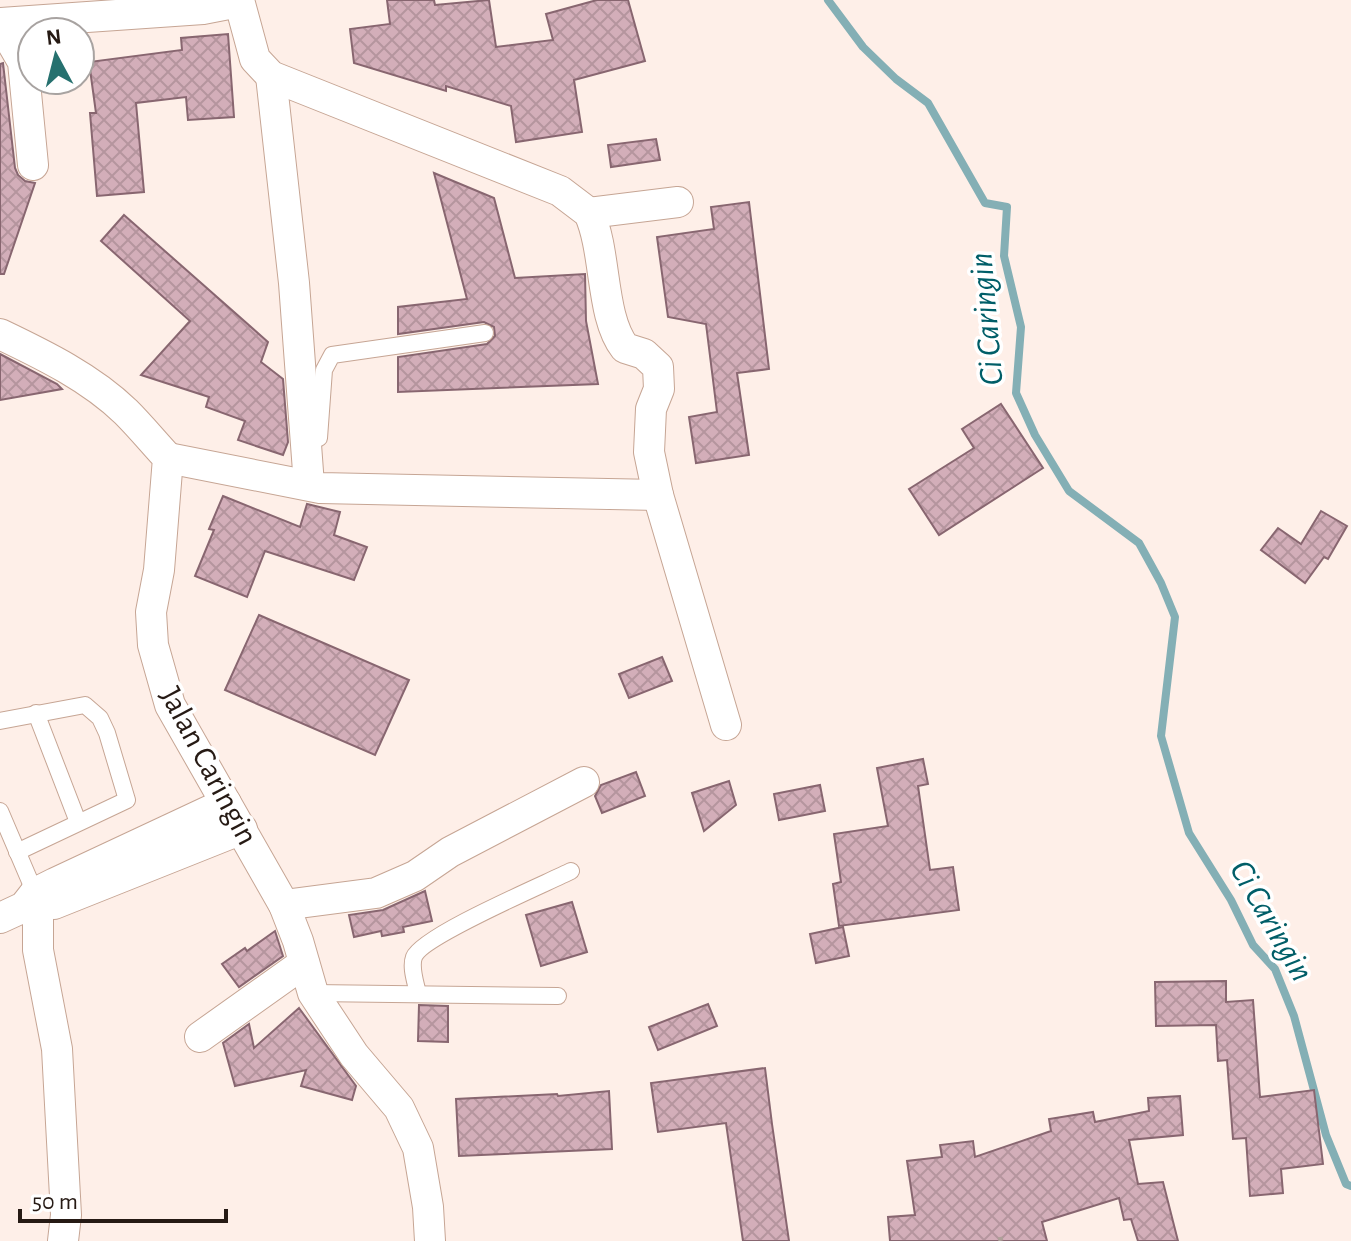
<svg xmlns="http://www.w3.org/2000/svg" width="1351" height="1241" font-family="'Alegreya Sans',sans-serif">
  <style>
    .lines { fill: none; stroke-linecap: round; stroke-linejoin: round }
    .stream { stroke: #84afb5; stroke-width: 8 }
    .building { fill: url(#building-cross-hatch); stroke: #886670; stroke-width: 2 }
    .lane-casing { stroke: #c6a594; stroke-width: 18 }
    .street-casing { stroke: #c6a594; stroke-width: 32 }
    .path { stroke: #aea099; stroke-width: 5; stroke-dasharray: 4 6; stroke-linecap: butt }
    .lane { stroke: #fff; stroke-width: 16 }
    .street { stroke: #fff; stroke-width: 30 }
    .labels { text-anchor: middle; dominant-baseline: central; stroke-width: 7; stroke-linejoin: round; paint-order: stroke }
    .street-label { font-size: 32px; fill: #261a14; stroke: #fff }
    .water-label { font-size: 34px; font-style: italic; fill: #005e68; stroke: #fff }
  </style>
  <defs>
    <pattern id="building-cross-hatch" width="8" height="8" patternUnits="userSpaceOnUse" patternTransform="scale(2)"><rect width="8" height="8" fill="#d3aeb9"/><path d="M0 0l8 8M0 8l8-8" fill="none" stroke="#b5959e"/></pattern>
  </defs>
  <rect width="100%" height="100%" fill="#feefe8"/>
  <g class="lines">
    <!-- stream -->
    <polyline class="stream" points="828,0 863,47 896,79 928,103 985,203 1007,207 1004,256 1021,327 1016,393 1035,435 1069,491 1139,543 1161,583 1175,617 1161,736 1189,833 1231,900 1253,945 1275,969 1294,1016 1326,1135 1346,1184 1351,1186"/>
  </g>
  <!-- building -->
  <g class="building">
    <polygon points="387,0 434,0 435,5 489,0 496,47 553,40 546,14 597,0 628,0 645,61 574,80 582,132 516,142 511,106 446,86 446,91 354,63 350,29 390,24"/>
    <polygon points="228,34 234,117 188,120 186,97 136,103 144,192 97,196 90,113 96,113 89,62 182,50 181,38"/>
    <polygon points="3,63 15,168 18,175 25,181 35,183 4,274 0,274 0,64"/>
    <polygon points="656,139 660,160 611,167 608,145"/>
    <polygon points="434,173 494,198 515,278 585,274 586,321 598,384 398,392 398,357 487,344 495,336 494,327 484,322 398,334 398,307 467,299"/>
    <polygon points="749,202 769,369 737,373 749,455 696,463 689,417 717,412 706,324 668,317 657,237 714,229 711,207"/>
    <polygon points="124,215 268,342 261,362 283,379 288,442 283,455 238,440 245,421 206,407 209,397 141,375 190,321 101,241"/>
    <polygon points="0,354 57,384 62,389 0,400"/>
    <polygon points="1001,404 1043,468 939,535 909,489 974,448 962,429"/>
    <polygon points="223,496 300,527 307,504 340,512 334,535 367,547 354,580 265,551 247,597 195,576 214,530 209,529"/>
    <polygon points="1321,511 1347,526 1328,559 1324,557 1305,583 1261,550 1278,528 1301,544"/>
    <polygon points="259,615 409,680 375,755 225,690"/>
    <polygon points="662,657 672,681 629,698 619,674"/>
    <polygon points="923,759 928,784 918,786 930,870 953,867 959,910 839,926 833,884 841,882 834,834 888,826 877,768"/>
    <polygon points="636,772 645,796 602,813 595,796 601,785"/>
    <polygon points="729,781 736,805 704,831 692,793"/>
    <polygon points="820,785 825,811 779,820 774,794"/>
    <polygon points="425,891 432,921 403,927 404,932 382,936 381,931 354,937 349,915 383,910"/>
    <polygon points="572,902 587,952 541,966 526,915"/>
    <polygon points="843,927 849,956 816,963 810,934"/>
    <polygon points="275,931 283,956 239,987 222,964 245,948 247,951"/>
    <polygon points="1226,981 1226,1002 1253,1000 1260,1097 1314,1090 1323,1164 1281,1169 1283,1193 1250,1196 1246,1138 1233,1139 1227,1060 1218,1061 1216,1025 1156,1026 1155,982"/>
    <polygon points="708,1004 717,1026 658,1050 649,1027"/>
    <polygon points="419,1005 448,1006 448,1042 418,1041"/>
    <polygon points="299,1008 356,1086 352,1100 301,1086 306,1070 235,1086 223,1043 249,1024 254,1048"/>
    <polygon points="765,1068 772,1124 789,1241 743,1241 726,1123 658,1132 651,1083"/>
    <polygon points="609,1091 612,1149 459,1156 456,1099 557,1094 558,1096"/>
    <polygon points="1180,1096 1183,1135 1129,1140 1138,1184 1163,1182 1178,1241 1138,1241 1131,1219 1124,1220 1119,1198 1042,1222 1047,1241 890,1241 888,1217 915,1215 907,1161 942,1157 940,1145 973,1141 975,1157 1051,1131 1049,1119 1093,1112 1095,1122 1149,1111 1148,1098"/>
  </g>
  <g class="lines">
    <defs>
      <g id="lane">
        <polyline points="319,438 324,370 332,355 485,333"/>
        <polyline points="36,713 78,822"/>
        <polyline points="0,721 85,705 100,718 107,733 127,800 17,852"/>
        <polyline points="0,811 35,893"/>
        <polyline points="313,993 558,996"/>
        <path d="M 418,994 C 416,983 410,968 414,957 C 422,936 545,884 571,871"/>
      </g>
      <g id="street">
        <path d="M 239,0 L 255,59 L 271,76 L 560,191 L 589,213 C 607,252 600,316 625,348 L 644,354 L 658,367 L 659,389 L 651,409 L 649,452 L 658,495 L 726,725"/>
        <polyline points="0,23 203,9 239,2"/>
        <polyline points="0,32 12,43 23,62 33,165"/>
        <polyline points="271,76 294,283 309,485"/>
        <polyline points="589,213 678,202"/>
        <path d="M 0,334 C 44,355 91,378 126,412 C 141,427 154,443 168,458 L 159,570 L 151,612 L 153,645 L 170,705 L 284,905 L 298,941 L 313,993 L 354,1055 L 399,1108 L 418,1148 L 428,1207 L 430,1241"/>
        <polyline points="168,458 320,488 658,495"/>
        <polyline points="35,893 38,909 38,950 57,1049 66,1215 63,1241"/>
        <polyline points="54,904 242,829"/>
        <polyline points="284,905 376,893 415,876 450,852 584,782"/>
        <polyline points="0,918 24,907 35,893 55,883 226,803"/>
        <polyline points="200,1037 304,963"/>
      </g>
    </defs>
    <!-- lane casing -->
    <use href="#lane" class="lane-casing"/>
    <!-- street casing -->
    <use href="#street" class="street-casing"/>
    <!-- path -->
    <polyline class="path" points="1000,1237 1001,1241"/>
    <!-- lane -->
    <use href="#lane" class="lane"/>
    <!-- street -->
    <use href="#street" class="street"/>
  </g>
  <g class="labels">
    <!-- street labels -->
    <g class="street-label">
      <text transform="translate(209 766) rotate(62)">Jalan Caringin</text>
    </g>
    <!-- water labels -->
    <g class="water-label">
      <text transform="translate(987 319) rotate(-95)">Ci Caringin</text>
      <text transform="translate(1271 921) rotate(60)">Ci Caringin</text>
    </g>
  </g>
  <!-- north arrow -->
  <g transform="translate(56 56) rotate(353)"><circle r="38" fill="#ffffff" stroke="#a8a3a1" stroke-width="2"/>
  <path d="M0-6L14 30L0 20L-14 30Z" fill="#26716f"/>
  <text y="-12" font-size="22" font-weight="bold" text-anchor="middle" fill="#261a14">N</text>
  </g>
  <!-- scale -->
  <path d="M20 1209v12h206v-12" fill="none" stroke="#261a14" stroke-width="4"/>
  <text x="32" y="1209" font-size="24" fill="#261a14" stroke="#ffffff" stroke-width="6" paint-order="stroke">50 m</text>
</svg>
